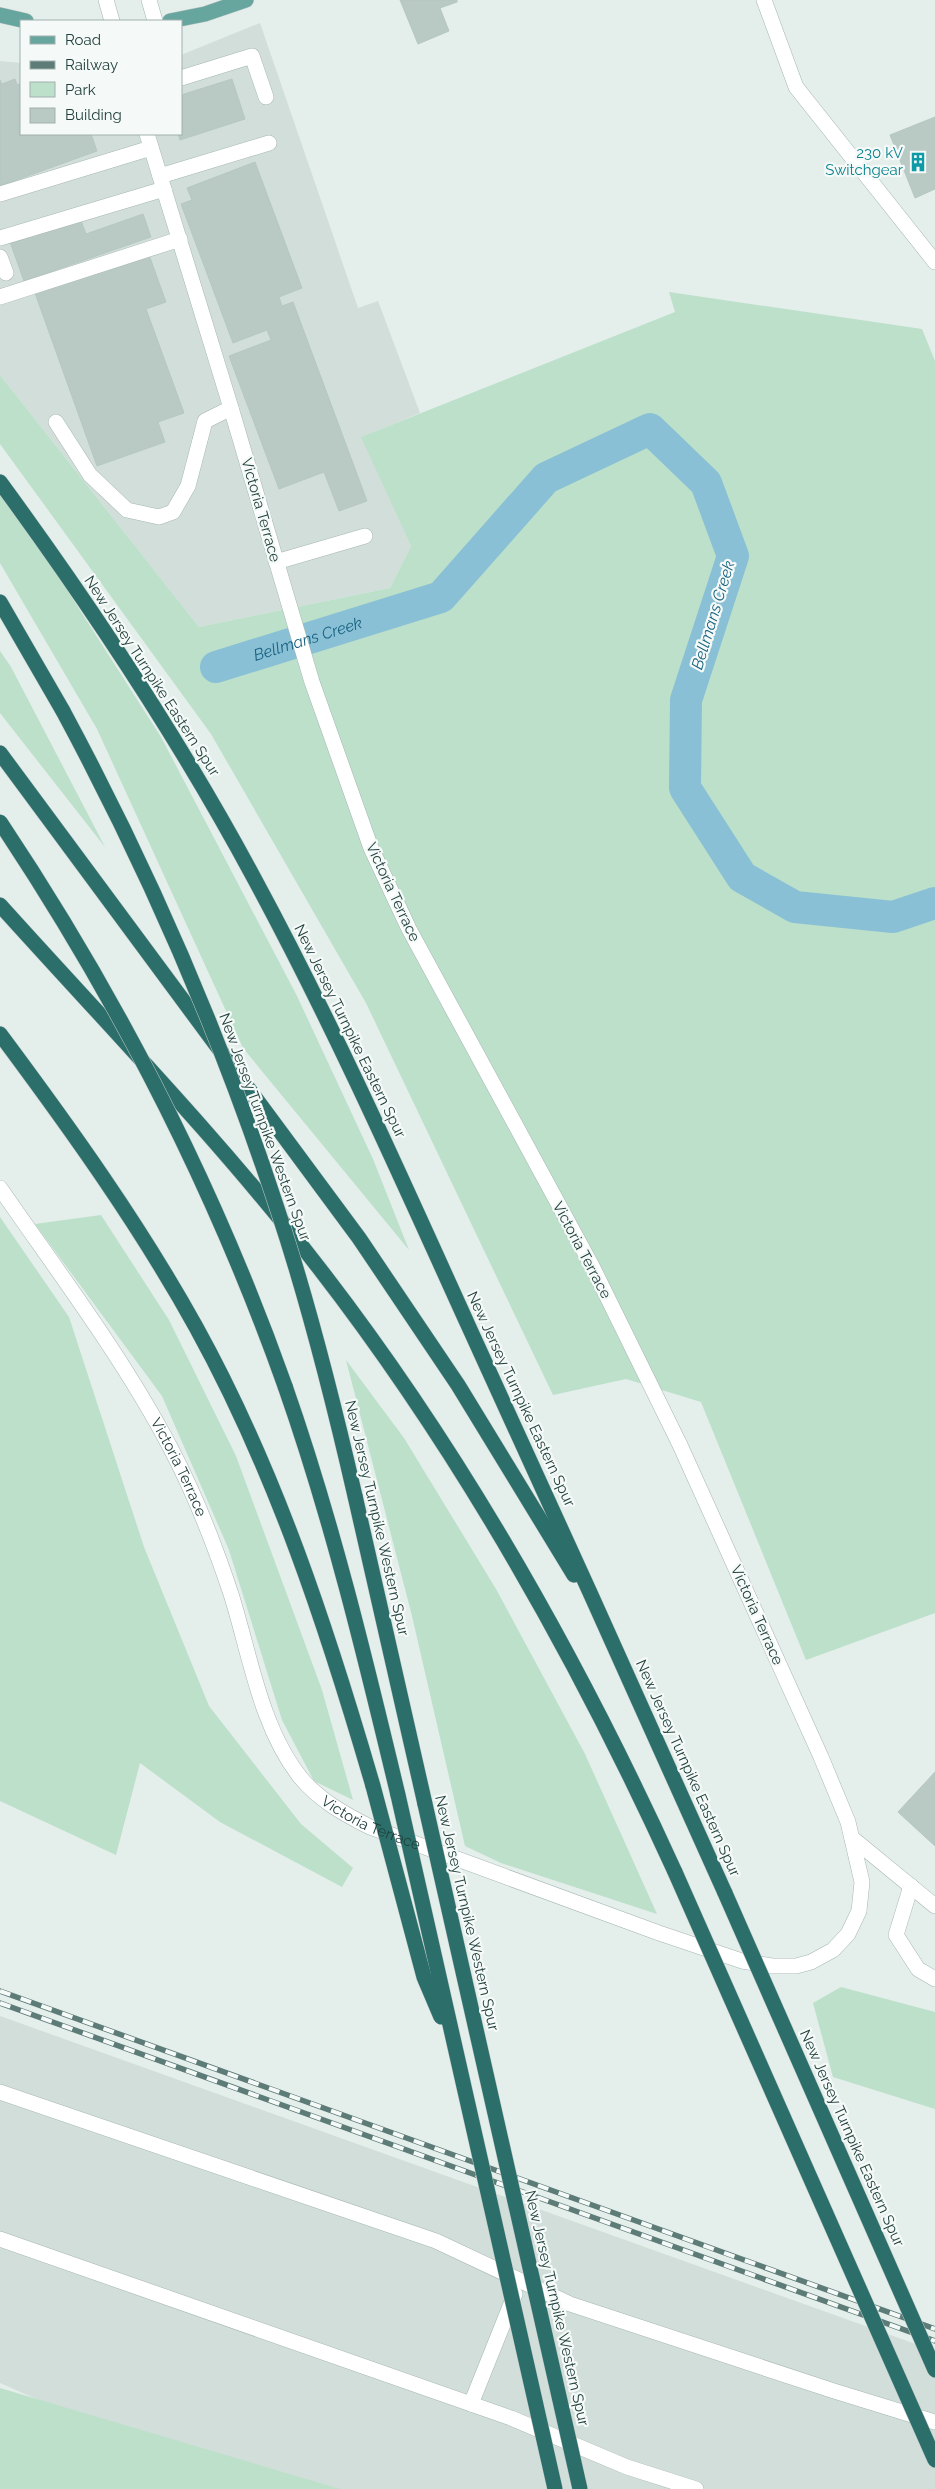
<svg xmlns="http://www.w3.org/2000/svg" width="935" height="2489" font-family="Raleway,sans-serif">
  <style>
    .built { fill: #d2deda }
    .green { fill: #bce0ca }
    .lines { fill: none; stroke-linecap: round; stroke-linejoin: round }
    .river { stroke: #89c0d6; stroke-width: 32 }
    .building { fill: #b9c9c4; stroke: #b6c8c3 }
    .minor-casing { stroke: #a6b7b3; stroke-width: 16 }
    .major-casing { stroke: #c1cac9; stroke-width: 16 }
    .highway-casing { stroke: #c1cac9; stroke-width: 16 }
    .minor { stroke: #fff; stroke-width: 15 }
    .major { stroke: #66a69e; stroke-width: 15 }
    .highway { stroke: #2c6f6a; stroke-width: 15 }
    .rail-casing { stroke: #5d7c78; stroke-width: 5.5 }
    .rail { stroke: #f5faf8; stroke-width: 4; stroke-dasharray: 11; stroke-linecap: butt }
    .highway-bridge-casing { stroke: #c1cac9; stroke-width: 16; stroke-linecap: butt }
    .highway-bridge { stroke: #2c6f6a; stroke-width: 15 }
    .labels { text-anchor: middle; dominant-baseline: central; stroke-width: 4.5; stroke-linejoin: round; paint-order: stroke }
    .culture-label { font-size: 15px; fill: #0d838f; stroke: #f5faf8; text-anchor: end }
    .street-label { font-size: 15px; fill: #22413d; stroke: #f5faf8 }
    .water-label { font-size: 16px; font-style: italic; fill: #186281; stroke: #f5faf8 }
  </style>
  <rect width="100%" height="100%" fill="#e4eeeb"/>
  <!-- built -->
  <g class="built">
    <polygon points="260,23 358,308 378,301 420,413 362,437 411,546 390,588 199,627 0,375 0,61 21,63 21,134 181,134 181,55"/>
    <polygon points="0,2016 935,2351 935,2489 320,2489 98,2426 0,2383"/>
  </g>
  <!-- green -->
  <g class="green">
    <polygon points="669,292 922,329 935,361 935,1613 806,1660 701,1402 626,1379 553,1395 366,1003 211,734 0,444 0,375 199,627 390,588 411,546 361,437 675,312"/>
    <polygon points="0,485 161,737 297,996 373,1159 409,1250 243,1048 97,729 0,563"/>
    <polygon points="0,651 11,667 105,847 0,713"/>
    <polygon points="101,1215 169,1320 236,1456 322,1690 353,1800 314,1781 282,1720 229,1550 162,1396 35,1224"/>
    <polygon points="0,1217 69,1317 144,1547 209,1706 301,1824 353,1868 342,1887 220,1822 140,1763 116,1855 0,1801"/>
    <polygon points="346,1360 404,1438 496,1589 585,1754 657,1914 501,1863 465,1846 412,1616"/>
    <polygon points="841,1987 935,2012 935,2109 833,2077 813,2003"/>
    <polygon points="0,2388 340,2489 0,2489"/>
  </g>
  <g class="lines">
    <!-- river -->
    <path class="river" id="s1" d="M 216,667 L 441,597 L 546,478 L 650,429 L 706,483 L 733,556 L 686,700 L 685,788 L 742,877 L 795,907 L 893,917 L 935,903"/>
  </g>
  <!-- building -->
  <g class="building">
    <polygon points="400,0 457,0 457,2 440,8 449,31 418,44"/>
    <polygon points="15,79 17,85 21,83 21,134 91,134 97,151 0,186 0,80 2,84"/>
    <polygon points="232,79 245,119 180,140 178,134 181,134 181,95"/>
    <polygon points="935,117 935,189 915,198 890,135"/>
    <polygon points="255,162 302,288 279,297 282,306 293,302 367,501 339,511 324,472 279,489 229,356 271,340 267,330 233,343 181,204 192,200 187,188"/>
    <polygon points="143,214 151,237 24,281 10,242 80,218 86,234"/>
    <polygon points="148,252 166,302 146,309 184,413 158,422 165,442 97,466 35,293"/>
    <polygon points="935,1772 935,1846 898,1812"/>
  </g>
  <g class="lines">
    <defs>
      <g id="minor">
        <polyline points="106,0 112,21"/>
        <polyline points="149,0 155,21"/>
        <polyline points="764,0 796,87 935,262"/>
        <polyline points="181,78 252,56 266,97"/>
        <polyline points="160,176 269,143"/>
        <polyline points="0,194 151,148"/>
        <polyline points="0,238 164,189"/>
        <polyline points="0,257 6,273"/>
        <polyline points="0,297 180,239"/>
        <polyline points="56,422 90,475 127,510 159,517 173,512 188,486 205,421 231,408"/>
        <polyline points="276,562 365,536"/>
        <path id="s2" d="M 0,1188 C 58,1272 122,1356 170,1447 C 195,1494 214,1543 231,1594 C 250,1654 260,1726 300,1777 C 319,1800 344,1814 370,1827 L 659,1933 L 742,1961 L 772,1966 L 796,1966 L 811,1962 L 833,1950 L 848,1934 L 859,1911 L 862,1882 L 848,1822 L 821,1757 L 680,1445 L 592,1266 L 409,929 L 371,848 L 312,682 L 231,408 L 147,134"/>
        <polyline points="852,1838 935,1906"/>
        <polyline points="911,1886 896,1935 918,1969 935,1979"/>
        <polyline points="0,2092 436,2241 570,2304 834,2391 935,2422"/>
        <polyline points="0,2239 511,2418 627,2467 696,2489"/>
        <polyline points="471,2404 515,2294"/>
      </g>
      <g id="major">
        <polyline points="0,15 26,21"/>
        <polyline points="170,21 205,14 246,0"/>
      </g>
      <g id="highway">
        <path d="M 0,482 C 93,609 180,740 254,878 C 333,1024 400,1175 468,1325 C 555,1514 640,1703 725,1893"/>
        <polyline points="0,602 63,711"/>
        <polyline points="0,753 359,1238 458,1385 574,1575"/>
        <path d="M 0,905 C 108,1025 220,1140 319,1268 C 463,1454 578,1659 675,1872"/>
        <path d="M 0,1034 C 70,1128 139,1224 196,1327 C 276,1472 327,1628 373,1786"/>
        <path d="M 285,1386 C 332,1520 365,1657 398,1795"/>
        <polyline points="355,1496 425,1804"/>
      </g>
    </defs>
    <!-- minor casing -->
    <use href="#minor" class="minor-casing"/>
    <!-- major casing -->
    <use href="#major" class="major-casing"/>
    <!-- highway casing -->
    <use href="#highway" class="highway-casing"/>
    <!-- minor -->
    <use href="#minor" class="minor"/>
    <!-- major -->
    <use href="#major" class="major"/>
    <!-- highway -->
    <use href="#highway" class="highway"/>
    <defs>
      <g id="rail">
        <polyline points="0,1991 935,2329"/>
        <polyline points="0,2003 935,2341"/>
      </g>
    </defs>
    <!-- rail casing -->
    <use href="#rail" class="rail-casing"/>
    <!-- rail -->
    <use href="#rail" class="rail"/>
    <defs>
      <g id="highway-bridge">
        <path d="M 63,711 C 149,871 222,1039 278,1211 C 309,1304 333,1400 355,1496"/>
        <path d="M 0,822 C 118,999 214,1186 285,1386"/>
        <polyline points="373,1786 424,1977 441,2017"/>
        <polyline points="398,1795 555,2489"/>
        <polyline points="425,1804 580,2489"/>
        <polyline points="675,1872 935,2460"/>
        <polyline points="725,1893 935,2370"/>
      </g>
    </defs>
    <!-- highway-bridge casing -->
    <use href="#highway-bridge" class="highway-bridge-casing"/>
    <!-- highway-bridge -->
    <use href="#highway-bridge" class="highway-bridge"/>
  </g>
  <!-- icons -->
  <defs>
    <symbol id="building-bare" viewBox="-9 -9 18 18"><path d="M-4-6H4V6H1V3H-1V6H-4ZM-2.5-4.3h1.7v1.8h-1.7ZM.8-4.3h1.7v1.8H.8ZM-2.5-1h1.7V.8h-1.7ZM.8-1h1.7V.8H.8Z" fill="#0f9aa8" stroke="#f5faf8" stroke-width="2.5" paint-order="stroke"/></symbol>
  </defs>
  <g fill-rule="evenodd">
    <use href="#building-bare" x="904" y="148" width="28" height="28"/>
  </g>
  <g class="labels">
    <!-- culture labels -->
    <g class="culture-label">
      <text x="903" y="153">230 kV<tspan x="903" dy="17">Switchgear</tspan></text>
    </g>
    <!-- street labels -->
    <g class="street-label">
      <text transform="translate(261 510) rotate(74)">Victoria Terrace</text>
      <text transform="translate(152 676) rotate(57)">New Jersey Turnpike Eastern Spur</text>
      <text transform="translate(393 892) rotate(65)">Victoria Terrace</text>
      <text transform="translate(350 1031) rotate(64)">New Jersey Turnpike Eastern Spur</text>
      <text transform="translate(265 1127) rotate(70)">New Jersey Turnpike Western Spur</text>
      <text transform="translate(582 1250) rotate(62)">Victoria Terrace</text>
      <text transform="translate(521 1399) rotate(65)">New Jersey Turnpike Eastern Spur</text>
      <text stroke="none"><textPath href="#s2" startOffset="332">Victoria Terrace</textPath></text>
      <text transform="translate(377 1518) rotate(77)">New Jersey Turnpike Western Spur</text>
      <text transform="translate(757 1615) rotate(66)">Victoria Terrace</text>
      <text transform="translate(688 1768) rotate(66)">New Jersey Turnpike Eastern Spur</text>
      <text stroke="none"><textPath href="#s2" startOffset="752">Victoria Terrace</textPath></text>
      <text transform="translate(467 1913) rotate(77)">New Jersey Turnpike Western Spur</text>
      <text transform="translate(852 2138) rotate(66)">New Jersey Turnpike Eastern Spur</text>
      <text transform="translate(557 2308) rotate(77)">New Jersey Turnpike Western Spur</text>
    </g>
    <!-- water labels -->
    <g class="water-label">
      <text transform="translate(713 615) rotate(-73)">Bellmans Creek</text>
      <text stroke="none"><textPath href="#s1" startOffset="96">Bellmans Creek</textPath></text>
    </g>
  </g>
  <!-- legend -->
  <rect x="20" y="20" width="162" height="115" fill="#f5faf8" stroke="#a1b0ad"/>
  <rect x="30" y="36" width="25" height="8" fill="#66a69e" stroke="#a1b0ad"/>
  <text x="65" y="45" font-size="15" fill="#22413d">Road</text>
  <rect x="30" y="61" width="25" height="8" fill="#5d7c78" stroke="#a1b0ad"/>
  <text x="65" y="70" font-size="15" fill="#22413d">Railway</text>
  <rect x="30" y="82" width="25" height="15" fill="#bce0ca" stroke="#a1b0ad"/>
  <text x="65" y="95" font-size="15" fill="#22413d">Park</text>
  <rect x="30" y="108" width="25" height="15" fill="#b9c9c4" stroke="#a1b0ad"/>
  <text x="65" y="120" font-size="15" fill="#22413d">Building</text>
</svg>
